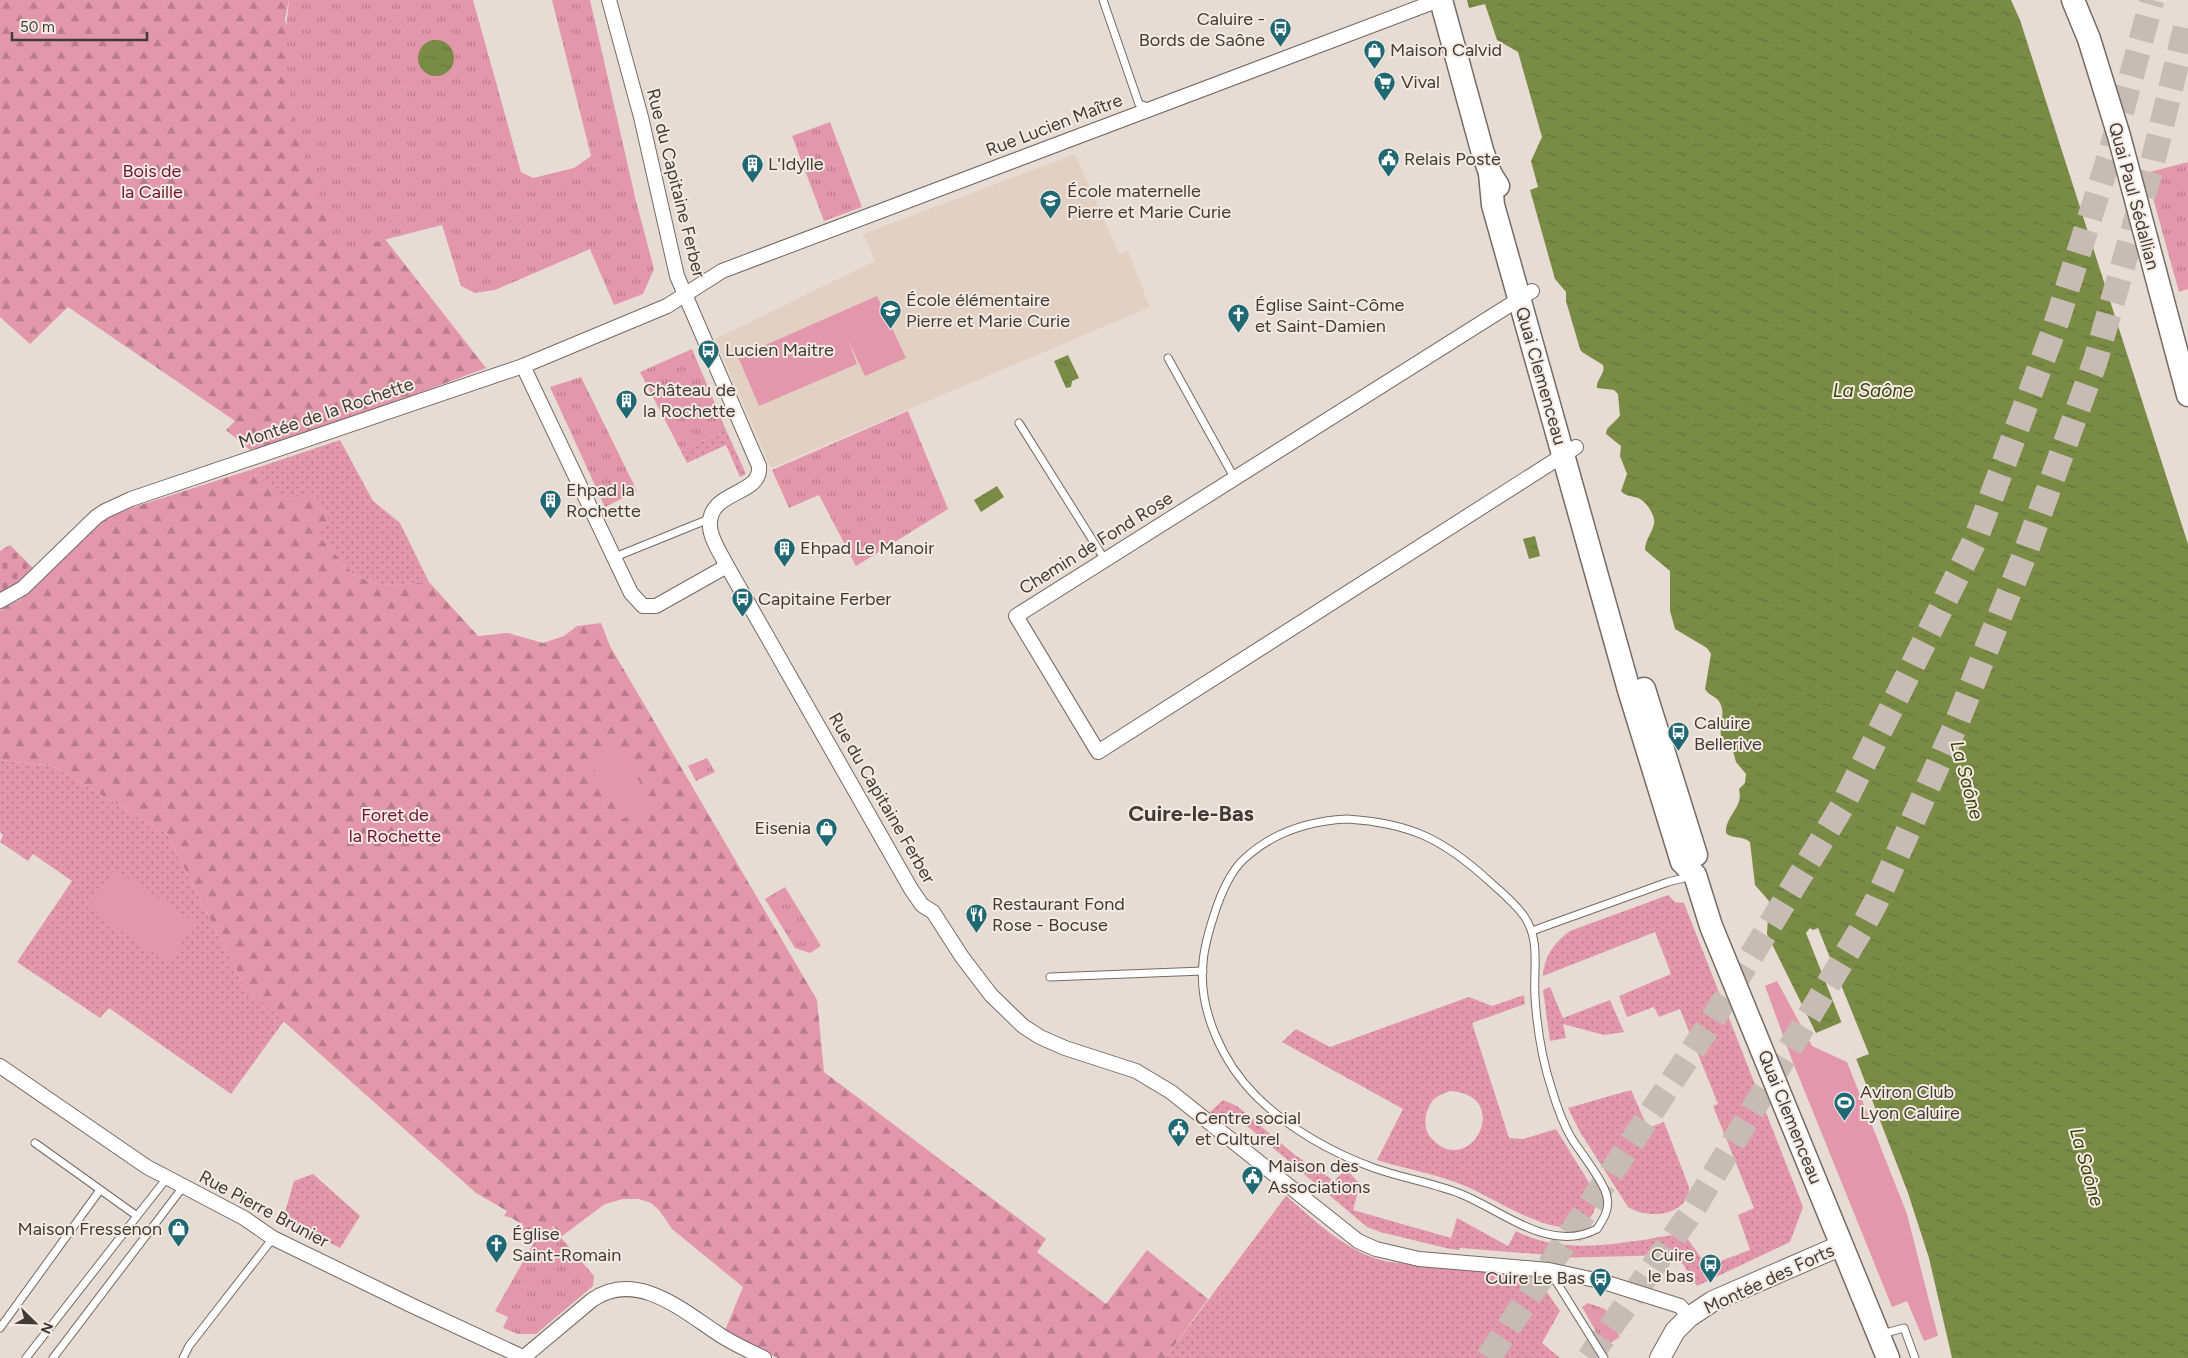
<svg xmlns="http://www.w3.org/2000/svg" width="2188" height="1358" font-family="Figtree,sans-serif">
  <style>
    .built { fill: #e2d1c3 }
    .grass { fill: url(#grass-dots); fill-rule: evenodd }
    .forest { fill: url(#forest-firs) }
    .cemetery { fill: url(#cemetery-stones) }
    .park { fill: url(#park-tufts) }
    .pitch { fill: #e397ac }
    .water { fill: url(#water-ripples) }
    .pier { fill: #e7dcd3 }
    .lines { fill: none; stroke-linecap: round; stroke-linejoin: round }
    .highway-tunnel { stroke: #c6bcb4; stroke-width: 25; stroke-dasharray: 25 12; stroke-linecap: butt }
    .lane-casing { stroke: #756b63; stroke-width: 9 }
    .street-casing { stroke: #756b63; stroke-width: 16 }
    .secondary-casing { stroke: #756b63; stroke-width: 22 }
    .primary-casing { stroke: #756b63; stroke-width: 25 }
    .lane { stroke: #fff; stroke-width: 7 }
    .street { stroke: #fff; stroke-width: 14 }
    .secondary { stroke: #fff; stroke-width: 20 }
    .primary { stroke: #fff; stroke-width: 22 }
    .labels { text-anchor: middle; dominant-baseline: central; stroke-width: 4; stroke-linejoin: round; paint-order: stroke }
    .poi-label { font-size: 18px; fill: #403b38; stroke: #f5eae1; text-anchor: start }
    .street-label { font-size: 18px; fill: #403b38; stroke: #f5eae1 }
    .park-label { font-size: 18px; fill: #6e1338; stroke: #f5eae1 }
    .water-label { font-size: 19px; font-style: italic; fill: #38430d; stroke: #f5eae1 }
    .district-label { font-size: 22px; font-weight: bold; fill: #403b38; stroke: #f5eae1 }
  </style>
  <defs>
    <pattern id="grass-dots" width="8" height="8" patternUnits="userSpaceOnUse" patternTransform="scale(1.25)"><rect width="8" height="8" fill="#e397ac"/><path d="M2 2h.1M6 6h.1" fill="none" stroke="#b97c8d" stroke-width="1.8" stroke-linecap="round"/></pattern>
    <pattern id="forest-firs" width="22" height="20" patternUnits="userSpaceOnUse" patternTransform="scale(1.25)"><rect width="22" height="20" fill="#e397ac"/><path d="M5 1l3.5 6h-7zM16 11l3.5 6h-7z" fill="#b97c8d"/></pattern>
    <pattern id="cemetery-stones" width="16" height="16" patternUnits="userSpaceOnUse" patternTransform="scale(1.25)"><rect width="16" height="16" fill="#e397ac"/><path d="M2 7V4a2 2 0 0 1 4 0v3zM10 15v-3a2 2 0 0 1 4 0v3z" fill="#b97c8d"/></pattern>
    <pattern id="park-tufts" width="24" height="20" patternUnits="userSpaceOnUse" patternTransform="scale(1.25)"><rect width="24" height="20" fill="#e397ac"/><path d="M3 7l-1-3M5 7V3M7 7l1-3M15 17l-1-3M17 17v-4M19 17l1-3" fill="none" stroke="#b97c8d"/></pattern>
    <pattern id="water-ripples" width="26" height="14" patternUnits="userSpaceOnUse" patternTransform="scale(1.25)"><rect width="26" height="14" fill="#7a8b45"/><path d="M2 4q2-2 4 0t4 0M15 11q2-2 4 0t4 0" fill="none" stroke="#65733b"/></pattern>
  </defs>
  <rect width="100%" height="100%" fill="#e7dcd3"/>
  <!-- built -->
  <polygon class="built" points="1075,154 1119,254 1128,251 1150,307 771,468 715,339 875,261 863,234"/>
  <!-- grass -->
  <g class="grass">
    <polygon points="726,430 746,474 740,477 726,445 687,463 681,451"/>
    <polygon points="340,440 373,501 400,523 429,582 382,586 354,575 319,536 250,470"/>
    <polygon points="0,760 53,766 167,834 245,987 284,1021 231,1094 109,1008 100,1018 17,962 72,881 33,854 28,861 0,842 3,835 0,832"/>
    <path d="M 1668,895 L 1675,902 L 1684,903 L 1803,1207 L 1790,1242 L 1697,1286 L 1677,1255 L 1550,1258 L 1549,1255 L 1460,1248 L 1459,1250 L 1450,1249 L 1380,1232 L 1367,1227 L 1240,1120 L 1216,1117 L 1210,1112 L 1223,1100 L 1237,1106 L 1295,1155 L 1334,1181 L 1346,1169 L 1360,1184 L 1353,1210 L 1451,1238 L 1457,1218 L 1508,1246 L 1516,1231 C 1556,1252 1599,1246 1643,1240 C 1659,1238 1667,1234 1685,1235 L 1707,1266 L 1750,1250 L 1738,1215 L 1754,1208 L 1713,1106 L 1718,1104 L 1680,1009 L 1659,1017 L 1654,1007 L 1627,1017 L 1619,996 L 1671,974 L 1655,932 L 1543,976 C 1544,956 1555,942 1570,931 Z"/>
    <polygon points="1550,987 1563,1018 1610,1000 1624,1032 1604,1035 1563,1024 1566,1038 1550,1041 1543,990"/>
    <path d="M 1524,995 L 1525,1004 L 1472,1023 L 1509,1138 L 1523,1139 L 1556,1129 L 1593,1189 C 1597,1200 1597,1209 1590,1218 C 1566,1249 1492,1196 1465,1186 C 1437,1174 1406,1169 1377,1160 L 1403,1109 L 1282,1042 L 1296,1029 L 1330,1047 L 1469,997 L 1492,1006 ZM 1450,1091 C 1515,1095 1470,1181 1431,1138 C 1423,1129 1424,1113 1431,1103 C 1435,1096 1443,1094 1450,1091 Z"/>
    <path d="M 1631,1090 L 1648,1128 L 1664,1122 L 1689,1187 C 1689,1216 1648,1220 1628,1207 L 1580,1132 L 1568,1108 Z"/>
    <polygon points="313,1174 360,1216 340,1248 283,1219 294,1181"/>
    <path d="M 1286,1196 C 1318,1223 1347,1253 1389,1262 L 1535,1275 L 1560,1311 L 1542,1343 L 1560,1358 L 1165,1358 Z"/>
  </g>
  <!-- forest -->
  <g class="forest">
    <polygon points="0,0 289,0 285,19 340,250 385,239 486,368 408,397 250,450 226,430 235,421 68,307 30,344 0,317"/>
    <polygon points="250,470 281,498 314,493 328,518 319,536 354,575 382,586 429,582 478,636 508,633 543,643 564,636 577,626 601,623 610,646 817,1000 824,1072 1046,1239 1037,1252 1106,1304 1147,1250 1208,1299 1165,1358 778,1358 726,1333 726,1328 743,1287 672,1229 659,1210 651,1203 639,1199 623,1199 605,1204 562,1236 553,1226 533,1243 519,1235 524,1226 512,1218 504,1216 507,1211 476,1193 245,987 167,834 53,766 0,760 0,610 21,599 105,519 131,508"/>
  </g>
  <!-- cemetery -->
  <polygon class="cemetery" points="10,545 33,568 14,586 0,593 0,551"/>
  <!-- park -->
  <g class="park">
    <polygon points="289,0 473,0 521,172 533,178 574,168 591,156 552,0 590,0 636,201 654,269 643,294 614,305 590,249 495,290 475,293 461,286 442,225 340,251 295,131 284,48"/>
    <polygon points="830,122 862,207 824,221 792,136"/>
    <polygon points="2188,162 2188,289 2179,292 2146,173"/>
    <polygon points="692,349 726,430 681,451 640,372"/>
    <polygon points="581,377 637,491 605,507 550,387"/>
    <polygon points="908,411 948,509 856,566 819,495 789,508 772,470"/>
    <polygon points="707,758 715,772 696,781 688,766"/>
    <polygon points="785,887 821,946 810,953 795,948 765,899"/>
    <polygon points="552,1227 594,1276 593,1286 536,1334 518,1334 503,1328 508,1317 495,1311 533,1244"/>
    <polygon points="1588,1303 1605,1309 1620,1337 1608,1344 1602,1342 1582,1307"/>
  </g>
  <!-- pitch -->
  <g class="pitch">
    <polygon points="877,296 906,358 865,376 848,340 857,364 759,406 738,357"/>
    <polygon points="618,745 652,803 623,819 590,762"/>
    <polygon points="115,869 195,923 168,963 88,908"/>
    <polygon points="1777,981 1812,1046 1847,1062 1907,1214 1938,1336 1924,1341 1907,1301 1892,1307 1792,1060 1765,986"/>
  </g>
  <!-- water -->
  <g class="water">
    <path d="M 1467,0 L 2011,0 L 2020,20 L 2188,544 L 2188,1358 L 1952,1358 L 1929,1258 L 1908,1193 L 1842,1022 L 1816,1033 L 1767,934 L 1769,901 L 1755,885 L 1750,842 C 1741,835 1731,839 1726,833 C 1725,815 1744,808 1739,789 L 1745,783 L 1746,774 L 1736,762 L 1733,751 L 1721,736 C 1719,724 1726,715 1720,703 C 1717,696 1709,696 1705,689 L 1711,654 L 1707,648 L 1675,629 L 1670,611 L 1670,571 L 1645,550 C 1645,540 1652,533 1654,524 C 1656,516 1646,501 1638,498 C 1632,496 1625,496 1621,491 L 1627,474 L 1620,456 L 1621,446 L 1606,434 L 1607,429 L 1620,416 L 1618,394 L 1614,390 L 1597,388 C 1596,379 1606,374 1603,365 L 1582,352 L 1580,349 L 1566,301 L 1566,292 L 1555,279 L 1530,190 L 1538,187 L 1531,161 L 1542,137 L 1518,52 L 1497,40 L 1485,4 L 1469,8 Z"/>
    <circle cx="436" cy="58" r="18"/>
    <polygon points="1068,355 1079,378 1072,381 1071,387 1066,388 1054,361"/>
    <polygon points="997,486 1004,497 981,512 974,500"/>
    <polygon points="1535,536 1540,556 1529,559 1523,539"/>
  </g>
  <!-- pier -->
  <polygon class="pier" points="1810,928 1813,930 1818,928 1869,1054 1856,1059 1806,933"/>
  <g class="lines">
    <!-- highway-tunnel -->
    <g class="highway-tunnel">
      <polyline points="1488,1358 1708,1027 1843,805 1976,538 2056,324 2111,151 2152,0"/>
      <polyline points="1589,1358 1692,1211 1862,928 1877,900 1957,722 2026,551 2095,362 2152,165 2188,17"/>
    </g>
    <defs>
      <g id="lane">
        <polyline points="1103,0 1139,104 1151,108"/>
        <polyline points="1168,358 1235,479"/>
        <polyline points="1019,423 1105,560"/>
        <polyline points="615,557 704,521 711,521"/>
        <path d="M 1347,819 C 1410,823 1443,839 1489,881 C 1501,892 1514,902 1524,916 C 1541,940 1533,970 1535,997 C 1537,1028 1542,1060 1552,1090 C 1557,1107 1563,1124 1572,1139 C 1581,1153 1605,1183 1607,1197 C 1610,1209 1603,1220 1597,1229 C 1550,1254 1503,1211 1461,1194 C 1433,1183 1402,1178 1374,1168 C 1332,1153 1288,1128 1256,1096 C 1223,1063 1198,1010 1203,963 C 1204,946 1209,931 1214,915 C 1220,896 1229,873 1244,859 C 1273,832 1308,821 1347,819 Z"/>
        <polyline points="1532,931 1668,882 1692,876"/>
        <polyline points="1050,977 1203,971"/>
        <polyline points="35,1143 137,1216 167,1178"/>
        <polyline points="1549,1270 1604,1358"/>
        <polyline points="0,1328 100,1190"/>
        <polyline points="1882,1334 1904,1328 1915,1358"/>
        <polyline points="26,1358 137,1216"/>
        <polyline points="53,1358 183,1187"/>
        <polyline points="183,1358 189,1346 273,1238"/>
      </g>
      <g id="street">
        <path d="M 609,0 L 641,117 L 677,276 L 759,466 C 762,497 707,489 710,527 C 711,540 721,554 727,566 L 911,889 L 922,905 L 933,912 L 962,957 L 991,995 L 1023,1026 L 1040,1037 L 1065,1048 L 1136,1071 L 1171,1092 L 1358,1241 L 1376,1249 L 1419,1259 L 1549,1270 L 1604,1282 L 1680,1306 L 1689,1317"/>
        <polyline points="1532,291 1016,616 1098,752 1576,447"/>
        <polyline points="523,366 631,593 643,606 656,606 727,566"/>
        <polyline points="0,601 23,588 96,517 105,511 131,499 523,366 667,306 722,271 1439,0"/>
        <polyline points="0,1066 147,1167 244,1218 273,1238 415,1307 525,1358"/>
        <path d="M 524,1357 L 592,1300 C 637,1269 683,1311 720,1335 C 734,1344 749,1351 764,1358"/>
      </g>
      <polyline id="secondary" points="1660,1358 1675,1331 1689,1317 1713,1301 1842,1245"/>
      <g id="primary">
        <polyline points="1441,0 1482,150 1490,173 1498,186"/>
        <polyline points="2073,0 2089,39 2119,136 2188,395"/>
        <polyline points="1490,173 1493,205 1629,690 1682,862 1695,875 1711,926 1888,1358"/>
        <polyline points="1644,689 1696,855"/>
      </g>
    </defs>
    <!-- lane casing -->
    <use href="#lane" class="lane-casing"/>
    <!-- street casing -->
    <use href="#street" class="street-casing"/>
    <!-- secondary casing -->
    <use href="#secondary" class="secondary-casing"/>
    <!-- primary casing -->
    <use href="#primary" class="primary-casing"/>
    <!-- lane -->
    <use href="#lane" class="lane"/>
    <!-- street -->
    <use href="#street" class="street"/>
    <!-- secondary -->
    <use href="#secondary" class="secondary"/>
    <!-- primary -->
    <use href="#primary" class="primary"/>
  </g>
  <!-- icons -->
  <defs>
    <symbol id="bus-pin" viewBox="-11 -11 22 30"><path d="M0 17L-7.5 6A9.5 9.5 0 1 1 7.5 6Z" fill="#1f6974" stroke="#f5eae1"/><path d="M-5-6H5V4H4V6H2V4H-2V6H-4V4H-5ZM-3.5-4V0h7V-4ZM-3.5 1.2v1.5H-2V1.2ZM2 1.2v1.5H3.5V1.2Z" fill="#fff"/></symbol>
    <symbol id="shop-pin" viewBox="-11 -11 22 30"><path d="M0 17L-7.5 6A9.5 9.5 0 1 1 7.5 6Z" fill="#1f6974" stroke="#f5eae1"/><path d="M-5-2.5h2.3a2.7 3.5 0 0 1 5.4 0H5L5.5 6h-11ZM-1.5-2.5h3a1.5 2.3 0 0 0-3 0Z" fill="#fff"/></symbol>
    <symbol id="supermarket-pin" viewBox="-11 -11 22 30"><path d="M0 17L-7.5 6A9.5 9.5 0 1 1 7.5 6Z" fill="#1f6974" stroke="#f5eae1"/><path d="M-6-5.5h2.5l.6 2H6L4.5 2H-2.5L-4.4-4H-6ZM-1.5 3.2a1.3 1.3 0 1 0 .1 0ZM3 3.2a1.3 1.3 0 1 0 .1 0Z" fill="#fff"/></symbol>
    <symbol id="civic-pin" viewBox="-11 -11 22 30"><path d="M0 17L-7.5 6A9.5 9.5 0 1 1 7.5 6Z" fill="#1f6974" stroke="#f5eae1"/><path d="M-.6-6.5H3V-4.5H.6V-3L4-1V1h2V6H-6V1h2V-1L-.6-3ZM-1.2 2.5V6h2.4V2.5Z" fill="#fff"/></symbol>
    <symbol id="building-pin" viewBox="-11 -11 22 30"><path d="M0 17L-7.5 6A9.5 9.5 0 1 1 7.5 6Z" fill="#1f6974" stroke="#f5eae1"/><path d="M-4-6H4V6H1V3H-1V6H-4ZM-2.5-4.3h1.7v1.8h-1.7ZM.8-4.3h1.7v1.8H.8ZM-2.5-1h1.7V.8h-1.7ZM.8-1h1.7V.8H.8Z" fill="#fff"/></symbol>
    <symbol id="school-pin" viewBox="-11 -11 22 30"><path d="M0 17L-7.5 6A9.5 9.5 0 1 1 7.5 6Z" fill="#1f6974" stroke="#f5eae1"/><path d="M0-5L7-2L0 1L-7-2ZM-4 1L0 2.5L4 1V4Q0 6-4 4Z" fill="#fff"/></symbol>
    <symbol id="church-pin" viewBox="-11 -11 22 30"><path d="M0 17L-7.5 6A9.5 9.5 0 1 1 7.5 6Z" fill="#1f6974" stroke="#f5eae1"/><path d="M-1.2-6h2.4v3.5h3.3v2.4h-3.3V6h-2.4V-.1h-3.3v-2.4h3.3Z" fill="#fff"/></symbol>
    <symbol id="restaurant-pin" viewBox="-11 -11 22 30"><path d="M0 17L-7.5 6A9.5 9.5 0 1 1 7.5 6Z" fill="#1f6974" stroke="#f5eae1"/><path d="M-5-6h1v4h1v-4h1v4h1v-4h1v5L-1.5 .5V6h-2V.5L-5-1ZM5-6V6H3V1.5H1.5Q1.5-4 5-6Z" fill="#fff"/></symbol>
    <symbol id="stadium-pin" viewBox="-11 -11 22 30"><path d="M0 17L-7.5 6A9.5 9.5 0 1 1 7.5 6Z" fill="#1f6974" stroke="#f5eae1"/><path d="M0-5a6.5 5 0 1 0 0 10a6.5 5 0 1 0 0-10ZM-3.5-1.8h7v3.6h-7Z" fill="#fff"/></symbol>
  </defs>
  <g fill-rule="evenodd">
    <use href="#bus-pin" x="1268" y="16" width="25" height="34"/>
    <use href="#shop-pin" x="1362" y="38" width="25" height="34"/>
    <use href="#supermarket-pin" x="1372" y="70" width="25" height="34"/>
    <use href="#civic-pin" x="1376" y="146" width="25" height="34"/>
    <use href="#building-pin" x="740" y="152" width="25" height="34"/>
    <use href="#school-pin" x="1038" y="188" width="25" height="34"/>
    <use href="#school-pin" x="878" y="298" width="25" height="34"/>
    <use href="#church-pin" x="1226" y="302" width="25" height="34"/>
    <use href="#bus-pin" x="696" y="338" width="25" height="34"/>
    <use href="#building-pin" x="614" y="388" width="25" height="34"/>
    <use href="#building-pin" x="538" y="488" width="25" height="34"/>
    <use href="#building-pin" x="772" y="536" width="25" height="34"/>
    <use href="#bus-pin" x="730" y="586" width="25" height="34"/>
    <use href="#bus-pin" x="1666" y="720" width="25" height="34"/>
    <use href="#shop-pin" x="814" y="816" width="25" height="34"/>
    <use href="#restaurant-pin" x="964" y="902" width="25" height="34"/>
    <use href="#stadium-pin" x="1832" y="1090" width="25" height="34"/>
    <use href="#civic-pin" x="1166" y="1116" width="25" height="34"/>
    <use href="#civic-pin" x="1240" y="1164" width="25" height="34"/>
    <use href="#shop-pin" x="166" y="1216" width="25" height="34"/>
    <use href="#church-pin" x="484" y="1232" width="25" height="34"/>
    <use href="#bus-pin" x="1698" y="1252" width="25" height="34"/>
    <use href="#bus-pin" x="1588" y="1266" width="25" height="34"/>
  </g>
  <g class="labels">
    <!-- poi labels -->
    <g class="poi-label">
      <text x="1265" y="19" text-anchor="end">Caluire -<tspan x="1265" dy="21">Bords de Saône</tspan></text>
      <text x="1390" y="50">Maison Calvid</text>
      <text x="1401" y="82">Vival</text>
      <text x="1404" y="159">Relais Poste</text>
      <text x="768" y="164">L'Idylle</text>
      <text x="1067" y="191">École maternelle<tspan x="1067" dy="21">Pierre et Marie Curie</tspan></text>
      <text x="906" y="300">École élémentaire<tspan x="906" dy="21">Pierre et Marie Curie</tspan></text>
      <text x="1255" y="305">Église Saint-Côme<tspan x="1255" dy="21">et Saint-Damien</tspan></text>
      <text x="725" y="350">Lucien Maitre</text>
      <text x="643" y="390">Château de<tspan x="643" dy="21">la Rochette</tspan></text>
      <text x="566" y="490">Ehpad la<tspan x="566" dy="21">Rochette</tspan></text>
      <text x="800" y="548">Ehpad Le Manoir</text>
      <text x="758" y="599">Capitaine Ferber</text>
      <text x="1694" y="723">Caluire<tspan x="1694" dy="21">Bellerive</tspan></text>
      <text x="811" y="828" text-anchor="end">Eisenia</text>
      <text x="992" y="904">Restaurant Fond<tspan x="992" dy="21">Rose - Bocuse</tspan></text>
      <text x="1860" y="1092">Aviron Club<tspan x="1860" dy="21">Lyon Caluire</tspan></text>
      <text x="1195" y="1118">Centre social<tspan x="1195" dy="21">et Culturel</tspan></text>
      <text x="1268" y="1166">Maison des<tspan x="1268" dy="21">Associations</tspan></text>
      <text x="162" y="1229" text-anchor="end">Maison Fressenon</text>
      <text x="512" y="1234">Église<tspan x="512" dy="21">Saint-Romain</tspan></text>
      <text x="1694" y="1255" text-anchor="end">Cuire<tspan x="1694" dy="21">le bas</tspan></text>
      <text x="1585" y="1278" text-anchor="end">Cuire Le Bas</text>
    </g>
    <!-- street labels -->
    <g class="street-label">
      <text transform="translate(1054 125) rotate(-21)">Rue Lucien Maître</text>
      <text transform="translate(676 183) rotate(76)">Rue du Capitaine Ferber</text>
      <text transform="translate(2134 196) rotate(75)">Quai Paul Sédallian</text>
      <text transform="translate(1541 376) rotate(74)">Quai Clemenceau</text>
      <text transform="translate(326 413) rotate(-19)">Montée de la Rochette</text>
      <text transform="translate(1096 543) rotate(-32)">Chemin de Fond Rose</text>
      <text transform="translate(882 798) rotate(60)">Rue du Capitaine Ferber</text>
      <text transform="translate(1790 1117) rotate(68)">Quai Clemenceau</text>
      <text transform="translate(264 1209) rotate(28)">Rue Pierre Brunier</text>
      <text transform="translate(1769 1279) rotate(-25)">Montée des Forts</text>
    </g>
    <!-- park labels -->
    <g class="park-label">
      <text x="152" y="171">Bois de<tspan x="152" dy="21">la Caille</tspan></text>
      <text x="395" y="815">Foret de<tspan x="395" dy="21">la Rochette</tspan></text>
    </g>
    <!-- water labels -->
    <g class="water-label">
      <text x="1873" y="390">La Saône</text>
      <text transform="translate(1967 780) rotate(75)">La Saône</text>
      <text transform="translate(2087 1167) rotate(74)">La Saône</text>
    </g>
    <!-- district labels -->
    <g class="district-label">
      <text x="1191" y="813">Cuire-le-Bas</text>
    </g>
  </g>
  <!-- north arrow -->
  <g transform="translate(35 1323) rotate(113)" stroke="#f5eae1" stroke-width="4" paint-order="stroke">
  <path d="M0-4L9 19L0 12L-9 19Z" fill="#403b38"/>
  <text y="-8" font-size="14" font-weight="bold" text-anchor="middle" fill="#403b38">N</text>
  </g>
  <!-- scale -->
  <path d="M12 32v8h135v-8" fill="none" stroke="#403b38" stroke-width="2.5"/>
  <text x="20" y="32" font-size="15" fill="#403b38" stroke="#f5eae1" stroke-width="4" paint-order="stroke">50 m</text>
</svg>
